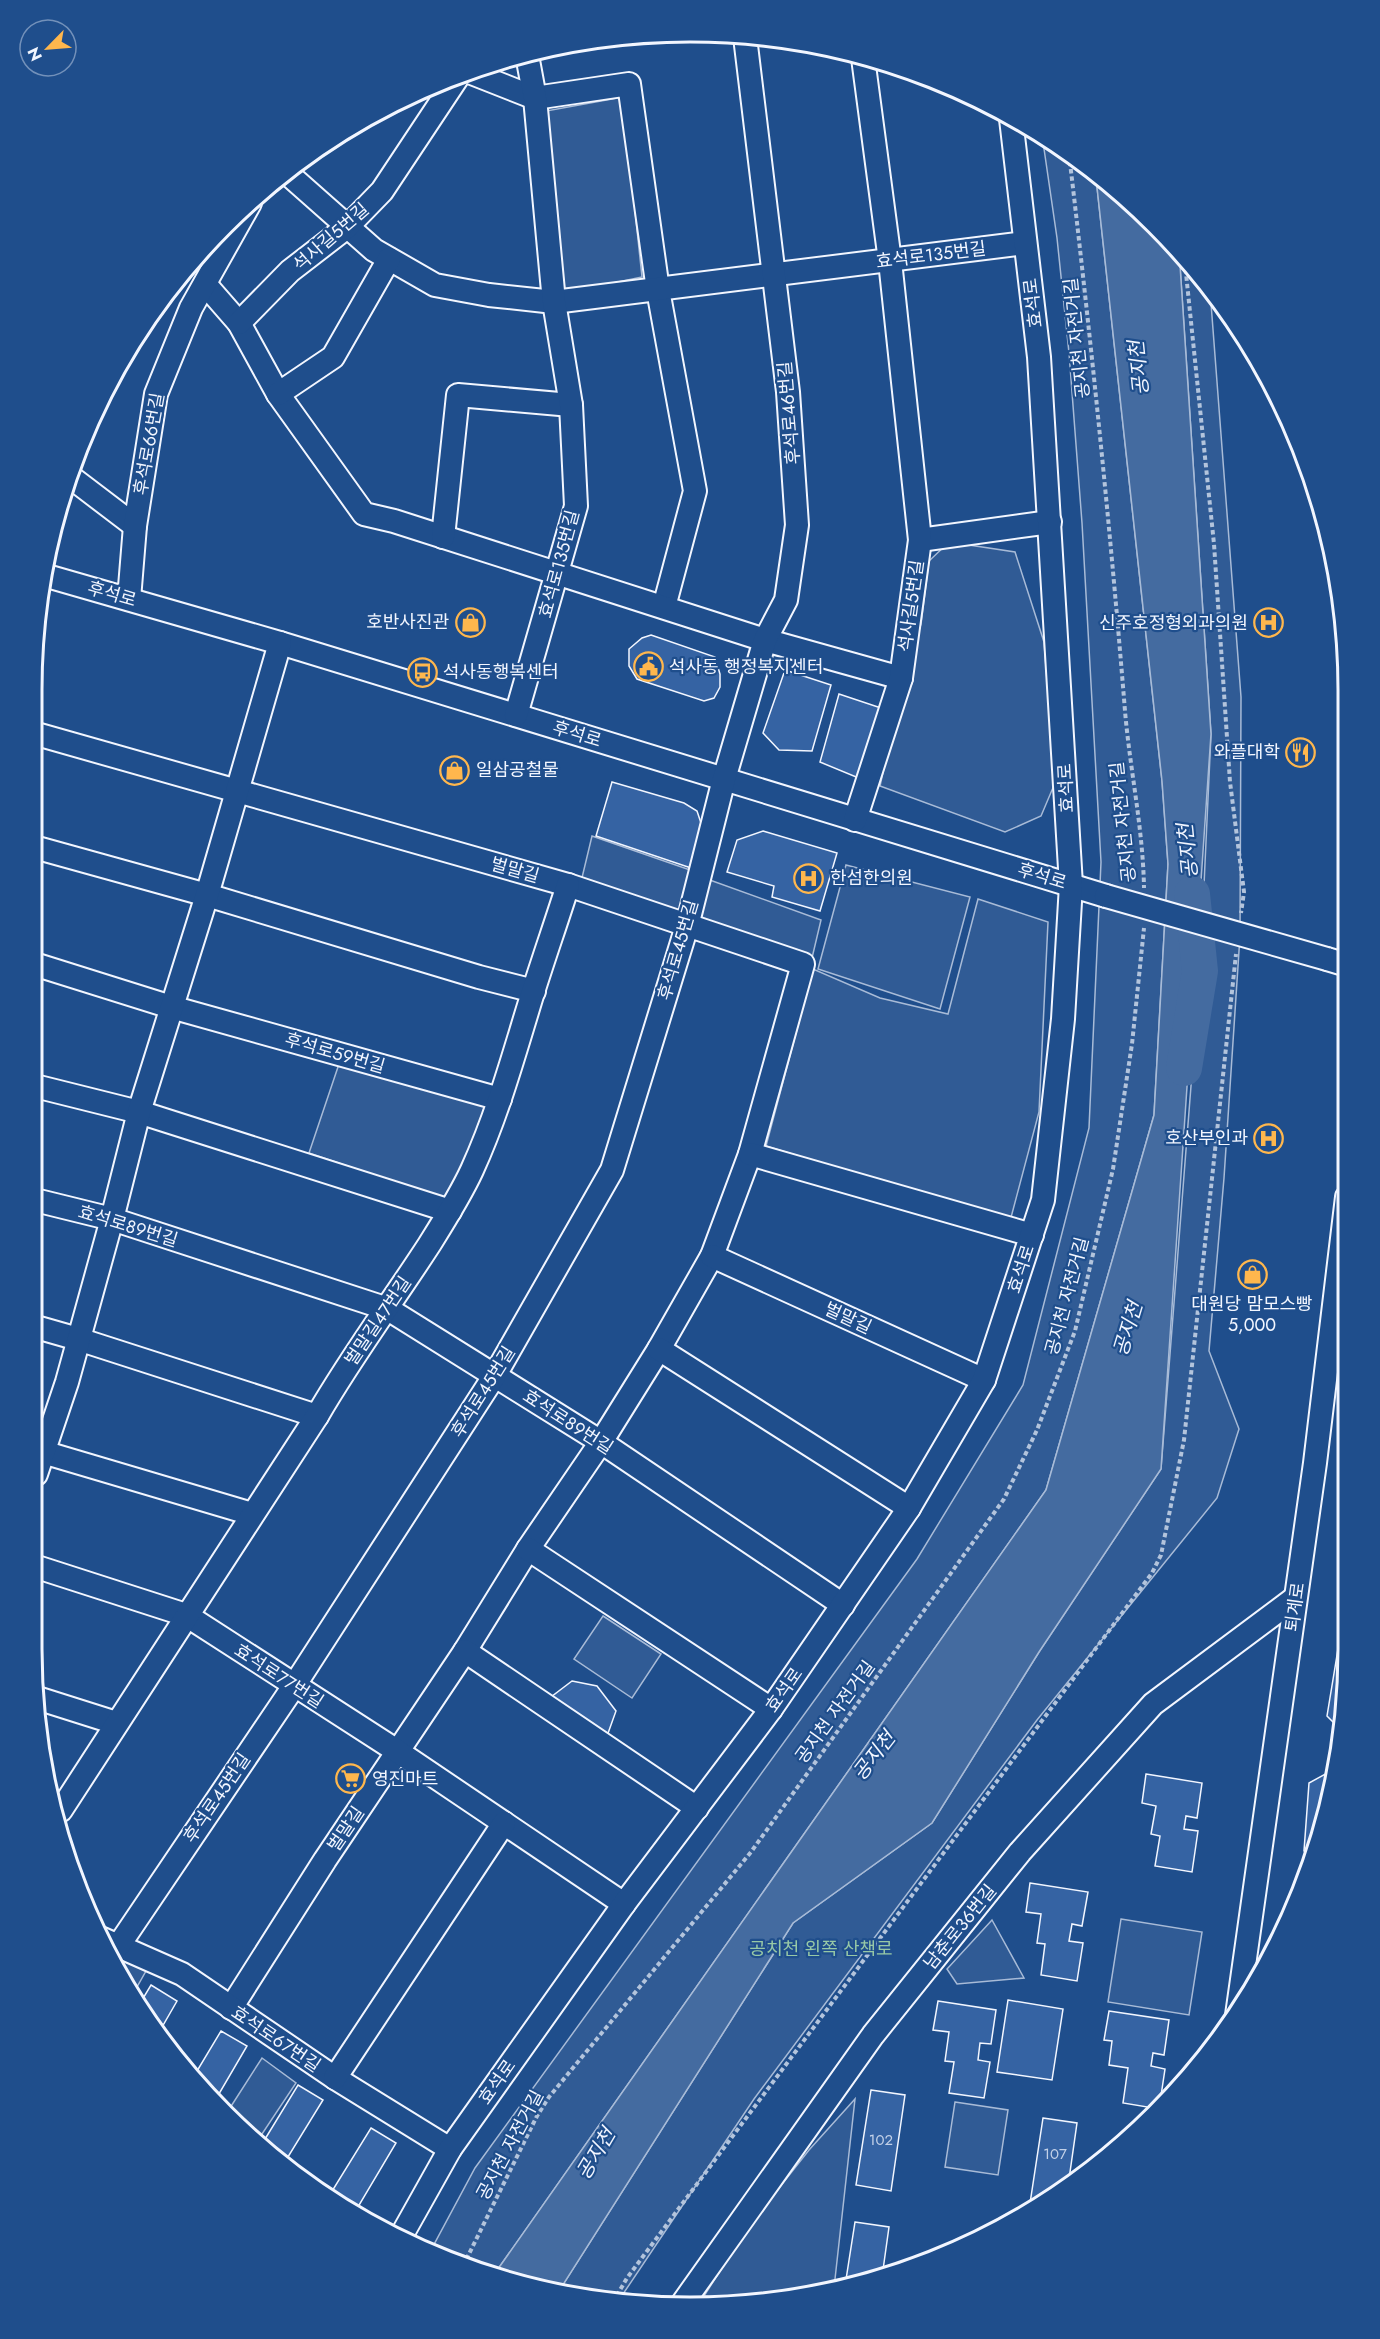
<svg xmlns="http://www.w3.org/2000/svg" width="1380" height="2339" font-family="Jost,'Noto Sans KR',sans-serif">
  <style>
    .built { fill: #305b95; stroke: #a8bbd7; stroke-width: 1.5 }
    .water { fill: #446ba0; stroke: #a8bbd7; stroke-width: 1.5 }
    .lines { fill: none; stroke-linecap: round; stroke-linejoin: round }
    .river { stroke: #446ba0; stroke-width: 36 }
    .building { fill: #3563a3; stroke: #f2f6ff; stroke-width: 1.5 }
    .minor-casing { stroke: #f2f6ff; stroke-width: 26 }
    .path { stroke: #b3c4dc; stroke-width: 4; stroke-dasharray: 4.5 3; stroke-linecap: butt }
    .minor { stroke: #1f4e8c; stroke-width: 22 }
    .minor-bridge-casing { stroke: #f2f6ff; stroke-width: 26; stroke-linecap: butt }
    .minor-bridge { stroke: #1f4e8c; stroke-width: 22 }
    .labels { text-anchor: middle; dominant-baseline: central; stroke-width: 4.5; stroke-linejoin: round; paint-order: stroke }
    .number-label { font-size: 15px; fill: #c3d1e8 }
    .street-label { font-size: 18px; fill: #f2f6ff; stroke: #1f4e8c }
    .poi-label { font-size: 18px; fill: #f2f6ff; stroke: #1f4e8c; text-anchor: start }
    .park-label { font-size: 18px; fill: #97c8a6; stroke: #1f4e8c }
    .water-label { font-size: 20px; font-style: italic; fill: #f2f6ff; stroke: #1f4e8c }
    .rim { fill: none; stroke: #f2f6ff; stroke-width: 3 }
  </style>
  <rect width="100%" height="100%" fill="#1f4e8c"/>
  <!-- built -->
  <g class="built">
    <polygon points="623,97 642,277 565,293 546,111"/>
    <polygon points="1042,135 1056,143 1096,178 1162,781 1168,864 1154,1115 1046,1490 493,2276 479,2273 430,2252 475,2168 917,1559 1023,1385 1089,1128 1101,862 1082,523 1069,353 1057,238"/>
    <polygon points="1179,250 1210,290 1241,697 1240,936 1224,1178 1209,1351 1239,1429 1217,1498 1037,1720 754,2099 617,2303 559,2291 793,1923 932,1823 1039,1652 1161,1469 1200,971 1211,734"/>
    <polygon points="949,542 1015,552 1044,642 1055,783 1041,816 1005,832 880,786 906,666 921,624 929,561"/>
    <polygon points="592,836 693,871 680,917 580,886"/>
    <polygon points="846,865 970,897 940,1009 818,969"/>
    <polygon points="707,879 821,920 812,958 696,921"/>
    <polygon points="978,899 1048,922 1039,1112 1009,1225 916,1192 766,1146 813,969 880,998 948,1014"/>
    <polygon points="340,1061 485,1104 471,1158 448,1200 309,1153"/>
    <polygon points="603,1616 661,1654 632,1698 574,1659"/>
    <polygon points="1121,1919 1202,1932 1189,2015 1108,2002"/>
    <polygon points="992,1920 1024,1978 957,1984 947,1969"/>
    <polygon points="117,1931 155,1955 133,1994 96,1933"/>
    <polygon points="262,2058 296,2083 258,2140 228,2111"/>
    <polygon points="855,2099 834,2288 776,2302 753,2303 704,2296 749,2226 809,2150"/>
    <polygon points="955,2102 1008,2110 998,2175 945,2167"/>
  </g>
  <!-- water -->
  <polygon class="water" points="1096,178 1179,250 1211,734 1161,1469 1039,1652 932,1823 793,1923 559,2291 493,2276 1046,1490 1154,1115 1168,864 1162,781"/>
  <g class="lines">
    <!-- river -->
    <polyline class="river" points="1184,1068 1200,971 1192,894"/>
  </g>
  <!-- building -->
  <g class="building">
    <polygon points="651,635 715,657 720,674 720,687 714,698 704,701 637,679 629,666 629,649 642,638"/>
    <polygon points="785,670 831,685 812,751 779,750 763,733"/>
    <polygon points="839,694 884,709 861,779 820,762"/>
    <polygon points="612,782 684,803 697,811 702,826 691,868 596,836"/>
    <polygon points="763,831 837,853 820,911 772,897 774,886 727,872 737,840"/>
    <polygon points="1340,1637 1347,1638 1347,1692 1340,1729 1327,1716"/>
    <polygon points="572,1681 597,1686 616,1711 607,1736 551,1697"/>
    <polygon points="1329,1772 1331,1773 1315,1853 1304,1851 1309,1783"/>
    <polygon points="1146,1774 1202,1783 1197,1818 1186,1816 1184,1829 1198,1831 1192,1872 1155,1866 1160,1836 1151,1834 1156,1806 1142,1803"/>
    <polygon points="1030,1883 1088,1892 1082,1926 1072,1924 1069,1941 1083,1943 1077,1981 1041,1975 1045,1944 1037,1943 1041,1914 1026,1912"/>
    <polygon points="151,1985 177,2001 158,2034 139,2005"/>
    <polygon points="1008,2000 1063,2009 1052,2080 997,2072"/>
    <polygon points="938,2001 996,2010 991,2044 980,2043 978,2060 990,2062 984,2098 949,2093 954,2062 945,2061 949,2032 933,2030"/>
    <polygon points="1109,2011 1169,2020 1164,2055 1153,2053 1151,2066 1165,2069 1159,2109 1123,2103 1128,2068 1109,2065 1112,2041 1104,2040"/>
    <polygon points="221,2031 247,2046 216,2099 194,2076"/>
    <polygon points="298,2085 323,2100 283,2165 262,2144"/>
    <polygon points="871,2090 905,2095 891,2191 856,2185"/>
    <polygon points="1043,2118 1077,2123 1068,2186 1029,2210"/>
    <polygon points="371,2128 396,2143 355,2212 329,2196"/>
    <polygon points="855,2222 889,2227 882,2277 845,2286"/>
  </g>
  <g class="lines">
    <defs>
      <g id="minor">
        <polyline points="469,72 535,98 629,84 658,290 695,491 664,607"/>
        <polyline points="287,173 374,250 435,285 489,295 554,302 1025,243"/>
        <polyline points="205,284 239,323 278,394 364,514 394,521 765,640 901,678"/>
        <polyline points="239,323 290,271 347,227 382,191 459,75"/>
        <polyline points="278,394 333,357 389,259"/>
        <polyline points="68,475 135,526"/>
        <polyline points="443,537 458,395 571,405"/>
        <polyline points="920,540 1050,522"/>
        <polyline points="47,576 280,643 1106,896"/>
        <polyline points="129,599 135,526 156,394 191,308 250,203"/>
        <polyline points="516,715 576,506 571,405 554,302 535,98 527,55"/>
        <polyline points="33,733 568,885 803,964 750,1154 712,1256 659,1349 601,1442 528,1549 465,1651 325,1860 231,2008"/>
        <polyline points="855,820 901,678 920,540 890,261 863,58"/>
        <polyline points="34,847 207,895 479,977 534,991"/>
        <polyline points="1327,959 1347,965"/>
        <polyline points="34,964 171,1007 500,1099"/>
        <polyline points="35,1086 139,1112 450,1211"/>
        <polyline points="750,1154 1032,1235"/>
        <polyline points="35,1200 112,1219 388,1309 601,1442 843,1605"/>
        <polyline points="712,1256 984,1380"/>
        <polyline points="36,1327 78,1339 317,1416"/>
        <polyline points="659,1349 909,1508"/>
        <polyline points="36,1450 252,1514"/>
        <polyline points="36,1474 67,1382 112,1219 139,1112 207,895 280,643"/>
        <polyline points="528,1549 771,1709"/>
        <polyline points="37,1567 186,1615 397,1751 624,1904"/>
        <polyline points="465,1651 697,1808"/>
        <polyline points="37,1698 116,1723"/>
        <path d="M 54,1809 L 61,1810 L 317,1416 C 351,1357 392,1302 429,1245 C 444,1221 460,1196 472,1170 C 499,1111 515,1050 534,989 C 545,954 557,920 568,885"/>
        <polyline points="98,1937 182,1974 335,2078 450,2149"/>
        <polyline points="119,1945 294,1686 495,1375 612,1170 687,926 724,779 765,640 786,600 797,525 788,392 745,37"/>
        <polyline points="1237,2015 1315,1463 1347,1197"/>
        <polyline points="335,2078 504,1823"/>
        <polyline points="399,2240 450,2149 624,1904 771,1709 909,1508 984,1380 1043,1200 1063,1019 1071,885 1039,357 1011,119"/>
        <polyline points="680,2307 873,2035 1020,1852 1153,1704 1295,1598"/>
      </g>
    </defs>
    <!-- minor casing -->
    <use href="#minor" class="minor-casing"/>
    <!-- path -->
    <g class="path">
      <path d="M 1069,154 C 1091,340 1110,525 1125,711 C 1130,770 1143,828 1144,888"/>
      <polyline points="1184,254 1214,544 1230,782 1244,892 1241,913"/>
      <polyline points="463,2266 537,2116 549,2097 751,1852 1004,1499 1037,1430 1075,1331 1113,1169 1132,1044 1144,928"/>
      <polyline points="613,2302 627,2278 1152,1573 1161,1555 1184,1440 1236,954"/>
    </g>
    <!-- minor -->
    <use href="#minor" class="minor"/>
    <defs>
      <polyline id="minor-bridge" points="1106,896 1327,959"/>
    </defs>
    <!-- minor-bridge casing -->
    <use href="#minor-bridge" class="minor-bridge-casing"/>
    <!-- minor-bridge -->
    <use href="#minor-bridge" class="minor-bridge"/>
  </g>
  <!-- icons -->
  <defs>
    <symbol id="shop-ring" viewBox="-11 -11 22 22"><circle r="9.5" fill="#1f4e8c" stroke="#ffb74d" stroke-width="1.5"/><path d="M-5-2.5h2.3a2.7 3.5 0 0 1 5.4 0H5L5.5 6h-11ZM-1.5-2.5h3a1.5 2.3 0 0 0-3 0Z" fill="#ffb74d"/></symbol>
    <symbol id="hospital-ring" viewBox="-11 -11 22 22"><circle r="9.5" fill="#1f4e8c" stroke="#ffb74d" stroke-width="1.5"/><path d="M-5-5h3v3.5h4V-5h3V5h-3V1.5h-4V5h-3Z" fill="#ffb74d"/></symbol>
    <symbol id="civic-ring" viewBox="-11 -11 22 22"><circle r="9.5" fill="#1f4e8c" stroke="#ffb74d" stroke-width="1.5"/><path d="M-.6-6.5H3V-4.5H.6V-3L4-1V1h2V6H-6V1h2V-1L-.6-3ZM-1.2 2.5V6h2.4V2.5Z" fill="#ffb74d"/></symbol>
    <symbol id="bus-ring" viewBox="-11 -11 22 22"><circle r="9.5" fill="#1f4e8c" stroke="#ffb74d" stroke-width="1.5"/><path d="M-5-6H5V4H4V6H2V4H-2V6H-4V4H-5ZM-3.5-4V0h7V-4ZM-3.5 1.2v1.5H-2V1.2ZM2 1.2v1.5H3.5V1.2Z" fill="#ffb74d"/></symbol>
    <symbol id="restaurant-ring" viewBox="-11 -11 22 22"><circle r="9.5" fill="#1f4e8c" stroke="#ffb74d" stroke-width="1.5"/><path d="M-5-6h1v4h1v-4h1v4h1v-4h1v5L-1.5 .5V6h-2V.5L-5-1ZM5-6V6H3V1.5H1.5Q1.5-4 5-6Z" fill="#ffb74d"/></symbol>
    <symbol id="supermarket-ring" viewBox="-11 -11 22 22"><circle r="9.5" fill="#1f4e8c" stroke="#ffb74d" stroke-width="1.5"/><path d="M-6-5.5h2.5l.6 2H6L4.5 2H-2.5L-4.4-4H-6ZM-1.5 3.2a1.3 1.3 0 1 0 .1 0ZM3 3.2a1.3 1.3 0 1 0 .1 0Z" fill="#ffb74d"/></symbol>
  </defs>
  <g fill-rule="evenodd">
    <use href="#shop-ring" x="454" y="606" width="33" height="33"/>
    <use href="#hospital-ring" x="1252" y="606" width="33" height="33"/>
    <use href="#civic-ring" x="632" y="650" width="33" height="33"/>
    <use href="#bus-ring" x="406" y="656" width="33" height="33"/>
    <use href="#restaurant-ring" x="1284" y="736" width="33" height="33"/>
    <use href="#shop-ring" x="438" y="754" width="33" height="33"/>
    <use href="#hospital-ring" x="792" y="862" width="33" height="33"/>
    <use href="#hospital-ring" x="1252" y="1122" width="33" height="33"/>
    <use href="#shop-ring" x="1236" y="1258" width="33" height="33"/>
    <use href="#supermarket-ring" x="334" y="1762" width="33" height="33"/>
  </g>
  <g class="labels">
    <!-- number labels -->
    <g class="number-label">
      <text x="881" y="2140">102</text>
      <text x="1055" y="2154">107</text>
    </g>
    <!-- street labels -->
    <g class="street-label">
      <text transform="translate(331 237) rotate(-41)">석사길5번길</text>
      <text transform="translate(931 255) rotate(-7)">효석로135번길</text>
      <text transform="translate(1033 303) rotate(-97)">효석로</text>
      <text transform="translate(1077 338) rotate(-96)">공지천 자전거길</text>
      <text transform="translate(789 413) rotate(-95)">후석로46번길</text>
      <text transform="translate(149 444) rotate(-80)">후석로66번길</text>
      <text transform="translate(559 564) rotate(-75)">효석로135번길</text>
      <text transform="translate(112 594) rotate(16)">후석로</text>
      <text transform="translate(911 606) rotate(-82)">석사길5번길</text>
      <text transform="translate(577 734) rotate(17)">후석로</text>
      <text transform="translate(1066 788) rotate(-93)">효석로</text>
      <text transform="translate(1123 822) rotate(-96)">공지천 자전거길</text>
      <text transform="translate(515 870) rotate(16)">벌말길</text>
      <text transform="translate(1042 876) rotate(17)">후석로</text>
      <text transform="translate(678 950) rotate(-74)">후석로45번길</text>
      <text transform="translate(335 1053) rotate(16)">후석로59번길</text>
      <text transform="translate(128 1226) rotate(17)">효석로89번길</text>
      <text transform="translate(1021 1269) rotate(-72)">효석로</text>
      <text transform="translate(1067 1296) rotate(-75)">공지천 자전거길</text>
      <text transform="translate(848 1318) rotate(25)">벌말길</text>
      <text transform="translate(378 1321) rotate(-56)">벌말길47번길</text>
      <text transform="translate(483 1392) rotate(-58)">후석로45번길</text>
      <text transform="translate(568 1422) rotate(33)">효석로89번길</text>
      <text transform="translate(1295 1607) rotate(-82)">퇴계로</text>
      <text transform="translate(279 1676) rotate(33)">효석로77번길</text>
      <text transform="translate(784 1690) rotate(-55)">효석로</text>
      <text transform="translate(835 1712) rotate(-54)">공지천 자전거길</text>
      <text transform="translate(217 1798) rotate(-56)">후석로45번길</text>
      <text transform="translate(346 1829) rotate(-56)">벌말길</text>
      <text transform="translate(960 1927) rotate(-51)">남춘로36번길</text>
      <text transform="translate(276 2039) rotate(34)">효석로67번길</text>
      <text transform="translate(497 2082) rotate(-55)">효석로</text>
      <text transform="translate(510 2145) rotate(-62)">공지천 자전거길</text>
    </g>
    <!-- poi labels -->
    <g class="poi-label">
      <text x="449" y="622" text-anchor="end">호반사진관</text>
      <text x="1248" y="623" text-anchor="end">신주호정형외과의원</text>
      <text x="669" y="667">석사동 행정복지센터</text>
      <text x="443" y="672">석사동행복센터</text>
      <text x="1280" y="752" text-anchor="end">와플대학</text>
      <text x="476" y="770">일삼공철물</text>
      <text x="830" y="878">한섬한의원</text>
      <text x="1248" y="1138" text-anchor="end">호산부인과</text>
      <text x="1252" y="1304" text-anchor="middle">대원당 맘모스빵<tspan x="1252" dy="21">5,000</tspan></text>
      <text x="372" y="1779">영진마트</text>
    </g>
    <!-- park labels -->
    <g class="park-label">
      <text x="821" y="1949">공치천 왼쪽 산책로</text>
    </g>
    <!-- water labels -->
    <g class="water-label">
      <text transform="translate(1139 368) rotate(-96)">공지천</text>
      <text transform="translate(1188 851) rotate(-96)">공지천</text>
      <text transform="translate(1128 1329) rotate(-73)">공지천</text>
      <text transform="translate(874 1756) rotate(-52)">공지천</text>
      <text transform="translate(596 2154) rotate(-59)">공지천</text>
    </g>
  </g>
  <!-- crop -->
  <path d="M0 0H1380V2339H0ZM690 42H690A648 648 0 0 1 1338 690V1649A648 648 0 0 1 690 2297H690A648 648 0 0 1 42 1649V690A648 648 0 0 1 690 42Z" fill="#1f4e8c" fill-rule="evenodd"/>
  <path class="rim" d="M690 42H690A648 648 0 0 1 1338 690V1649A648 648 0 0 1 690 2297H690A648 648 0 0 1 42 1649V690A648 648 0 0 1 690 42Z"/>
  <!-- north arrow -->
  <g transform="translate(48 48) rotate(245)"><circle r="28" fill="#1f4e8c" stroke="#7391ba" stroke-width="1.5"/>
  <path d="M0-4.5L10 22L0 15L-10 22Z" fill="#ffb74d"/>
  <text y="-9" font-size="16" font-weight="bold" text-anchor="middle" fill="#f2f6ff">N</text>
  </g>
</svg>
